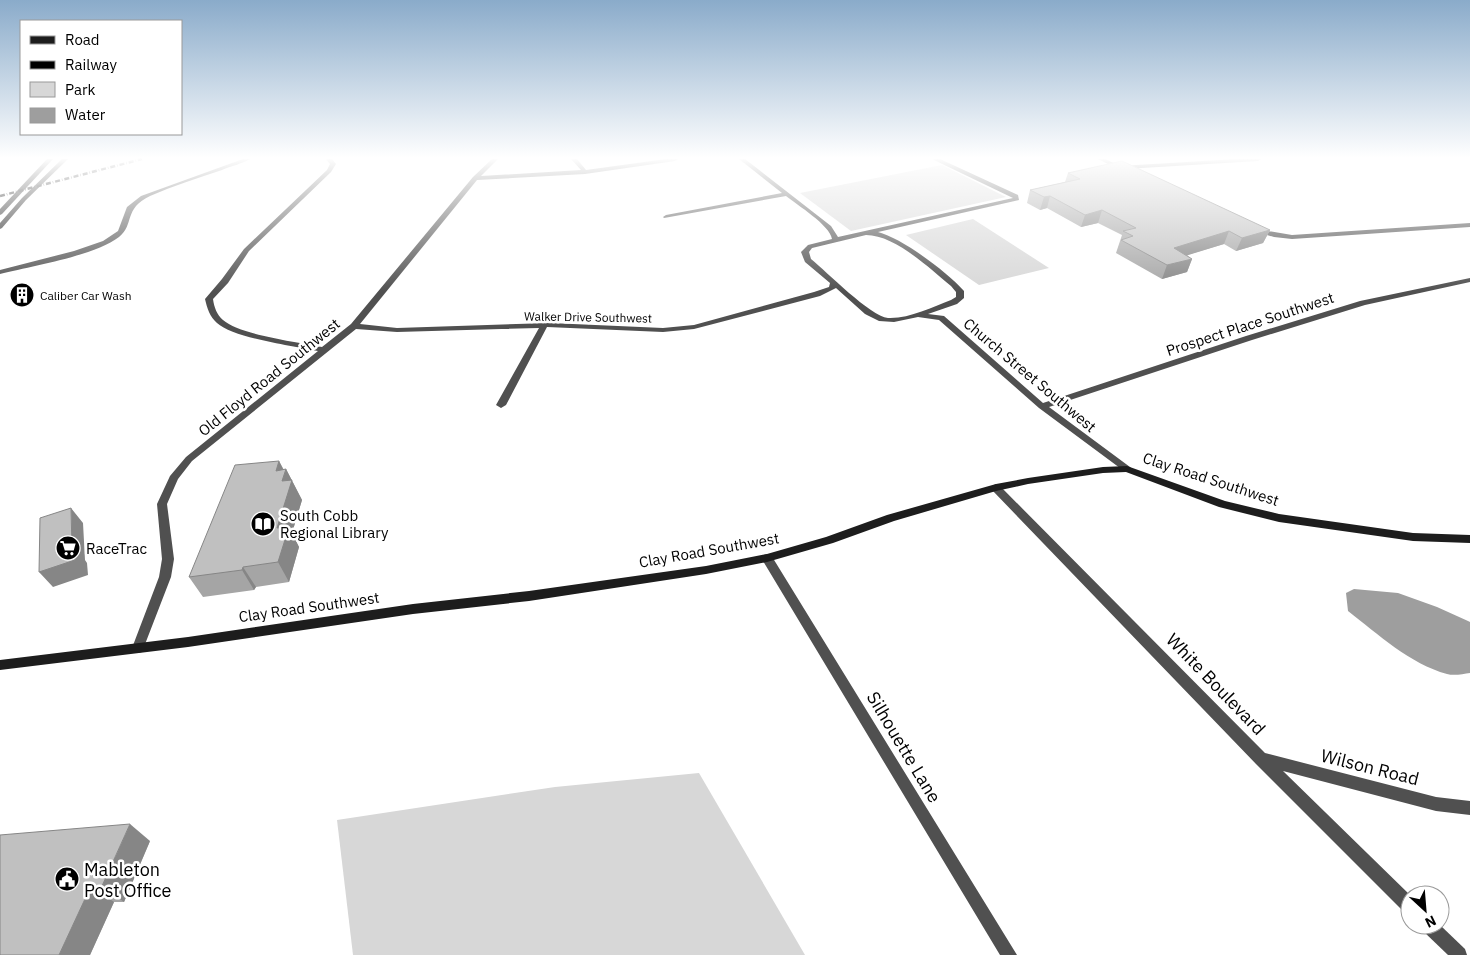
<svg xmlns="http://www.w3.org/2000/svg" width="1470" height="955" font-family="'IBM Plex Sans',sans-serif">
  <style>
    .green { fill: #d7d7d7 }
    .water { fill: #9e9e9e }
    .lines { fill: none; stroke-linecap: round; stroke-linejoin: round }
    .street { fill: #505050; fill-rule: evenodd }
    .secondary { fill: #1d1d1d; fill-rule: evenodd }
    .rail { stroke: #000; stroke-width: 2.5; stroke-dasharray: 5 2 0.5 2; stroke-linecap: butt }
    .wall { fill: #a5a5a5 }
    .shaded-wall { fill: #868686 }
    .building { fill: #c0c0c0; stroke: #868686 }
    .labels { text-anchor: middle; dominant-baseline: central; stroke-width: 5; stroke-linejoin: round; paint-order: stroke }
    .far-poi-label { font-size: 12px; fill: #000; stroke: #fff; text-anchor: start }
    .far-street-label { font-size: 12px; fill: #000; stroke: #fff }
    .street-label { font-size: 15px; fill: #000; stroke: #fff }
    .poi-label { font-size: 15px; fill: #000; stroke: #fff; text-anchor: start }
    .near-street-label { font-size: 18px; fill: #000; stroke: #fff }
    .near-poi-label { font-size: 18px; fill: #000; stroke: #fff; text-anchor: start }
  </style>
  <rect width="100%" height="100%" fill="#fff"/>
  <!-- green -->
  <g class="green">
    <polygon points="942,165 1006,197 851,231 800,193"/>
    <polygon points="973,219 1049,268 979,285 906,235"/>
    <polygon points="699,773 805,955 353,955 337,820 555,787"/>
  </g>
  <!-- water -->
  <path class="water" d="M 1354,589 L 1398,593 L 1437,607 L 1468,621 L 1470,622 L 1470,673 C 1463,674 1454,676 1447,674 C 1410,664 1378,634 1348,611 L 1346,593 Z"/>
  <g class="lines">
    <!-- street -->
    <g class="street">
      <path d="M 243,159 L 250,159 C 242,164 231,166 222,170 C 198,178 173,186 150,196 C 123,209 135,224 119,237 C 94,256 32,266 0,274 L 0,270 L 74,251 L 103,241 L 118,231 L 127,207 L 141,196 Z"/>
      <path d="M 326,159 L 332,159 L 336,164 L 331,172 L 249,251 L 228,283 L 213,299 C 214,307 217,315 223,320 C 240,335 298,342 322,347 L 351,324 L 473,177 L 492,159 L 498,159 L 481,176 L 581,170 L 571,159 L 577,159 L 586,170 L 666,159 L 678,159 L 675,161 L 585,174 L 477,180 L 360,324 L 397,328 L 550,323 L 663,328 L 694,325 L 814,292 L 829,287 L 830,283 L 805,262 L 801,252 L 808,245 L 832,239 C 830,225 797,205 786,196 L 664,218 L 663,217 L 666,215 L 782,193 L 739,159 L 745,159 L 831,226 L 838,237 L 1013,198 L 934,160 L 933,159 L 940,159 L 1018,195 L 1019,200 L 878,232 C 902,238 947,272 964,291 L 964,298 L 957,304 L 928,314 L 944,316 L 1043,403 L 1246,336 L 1360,301 L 1470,278 L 1470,282 L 1365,305 L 1252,340 L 1049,407 L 1130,467 L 1132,469 L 1130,471 L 1124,471 L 1039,408 L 939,320 L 918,317 L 894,322 L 879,321 L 865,314 L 836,288 L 820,296 L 694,329 L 663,332 L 547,327 L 506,405 L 501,408 L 496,405 L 539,328 L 397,332 L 356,329 L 192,461 L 178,479 L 167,504 L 174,559 L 171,577 L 142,652 L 138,653 L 134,652 L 132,648 L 159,577 L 162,559 L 157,504 L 170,476 L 186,457 L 318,351 C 294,346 233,338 217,323 C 210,317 207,308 205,299 L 222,279 L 244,249 L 327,170 L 330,164 ZM 866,235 C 895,235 929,268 951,286 L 956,292 L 956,297 L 951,300 C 932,307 909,319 888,318 C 870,316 827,272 811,259 L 809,252 L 812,248 Z"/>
      <polygon points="1098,159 1105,159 1120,166 1236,159 1261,159 1258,161 1125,169 1122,171"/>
      <polygon points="1470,223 1470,227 1292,239 1274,237 1253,231 1256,229 1292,235"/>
      <polygon points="996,484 1000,486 1265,753 1436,797 1470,801 1470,815 1436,811 1283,771 1410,895 1410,914 1404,912 1256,764 992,490 991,488 992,486"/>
      <polygon points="767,554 771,555 1017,955 1000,955 763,561 761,558 763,555"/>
      <polygon points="1421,925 1440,925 1465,949 1467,955 1448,955 1423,931"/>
    </g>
    <!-- secondary -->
    <g class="secondary">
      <polygon points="47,159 53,159 2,214 0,215 0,209"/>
      <polygon points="62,159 68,159 26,200 2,228 0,229 0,223 22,198"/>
      <polygon points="1127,466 1225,501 1279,514 1413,533 1470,535 1470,543 1413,541 1279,522 1219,507 1126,472 1103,473 1028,484 996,491 894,521 833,543 767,562 706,574 529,601 413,614 188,647 0,670 0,660 188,637 413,604 529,591 706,566 767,554 826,537 887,515 996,484 1028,478 1103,467"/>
    </g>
    <!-- rail -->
    <polyline class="rail" points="0,196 142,159"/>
  </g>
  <!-- wall -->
  <g class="wall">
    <polygon points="1068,173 1270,230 1263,243 1236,251 1224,244 1187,255 1192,259 1187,272 1162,279 1116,253 1122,235 1098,223 1081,227 1047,208 1040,210 1027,203 1030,190 1065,182"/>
    <polygon points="279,461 284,470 286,469 302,500 292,533 299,547 289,582 256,587 254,590 203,597 189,577"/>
    <polygon points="150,841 124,902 114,902 90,955 0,955"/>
  </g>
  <!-- shaded-wall -->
  <g class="shaded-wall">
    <polygon points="1050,196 1047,208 1040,210 1044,197"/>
    <polygon points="1102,210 1098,223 1081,227 1085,215"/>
    <polygon points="1270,230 1263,243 1236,251 1242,238"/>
    <polygon points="1229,231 1224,244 1169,261 1174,248"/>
    <polygon points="1192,259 1187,272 1162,279 1167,265"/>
    <polygon points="279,461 285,473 286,469 302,500 292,533 299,547 289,582 278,562 276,471"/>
    <polygon points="71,508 83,523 85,560 87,563 88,575 53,587 39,572 72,549"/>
    <polygon points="243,567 256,587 254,590 242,570"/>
    <polygon points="130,824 150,841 124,902 102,886"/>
    <polygon points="91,886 114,902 90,955 59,955"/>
  </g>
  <!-- building -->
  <g class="building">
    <polygon points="1122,161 1270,230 1242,238 1229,231 1174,248 1192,259 1167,265 1121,240 1133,236 1123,231 1136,228 1102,210 1085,215 1050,196 1044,197 1030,190 1080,179 1068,173"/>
    <polygon points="279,461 276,471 286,469 282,481 292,480 277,528 289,527 278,562 243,567 242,570 189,577 235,465"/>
    <polygon points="71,508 72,549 75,548 75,560 39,572 40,518"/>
    <polygon points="130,824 102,886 91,886 59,955 0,955 0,835"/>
  </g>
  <!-- sky -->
  <linearGradient id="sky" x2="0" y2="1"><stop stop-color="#8aabca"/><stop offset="0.54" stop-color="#fff"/><stop offset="1" stop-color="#fff" stop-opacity="0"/></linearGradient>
  <rect width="1470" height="292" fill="url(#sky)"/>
  <!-- icons -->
  <defs>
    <symbol id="building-disc" viewBox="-11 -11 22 22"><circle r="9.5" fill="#000" stroke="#fff"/><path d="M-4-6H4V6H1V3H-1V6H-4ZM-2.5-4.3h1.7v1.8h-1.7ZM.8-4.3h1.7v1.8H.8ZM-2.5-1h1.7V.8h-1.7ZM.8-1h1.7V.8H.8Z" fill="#fff"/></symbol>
    <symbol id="library-disc" viewBox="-11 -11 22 22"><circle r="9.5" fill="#000" stroke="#fff"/><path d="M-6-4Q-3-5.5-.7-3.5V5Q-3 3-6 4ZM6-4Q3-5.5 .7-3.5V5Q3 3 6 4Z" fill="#fff"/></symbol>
    <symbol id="supermarket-disc" viewBox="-11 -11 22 22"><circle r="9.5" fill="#000" stroke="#fff"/><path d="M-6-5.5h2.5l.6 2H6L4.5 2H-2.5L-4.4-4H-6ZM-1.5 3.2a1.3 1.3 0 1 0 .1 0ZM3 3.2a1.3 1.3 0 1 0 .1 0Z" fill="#fff"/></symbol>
    <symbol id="civic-disc" viewBox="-11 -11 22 22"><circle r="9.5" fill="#000" stroke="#fff"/><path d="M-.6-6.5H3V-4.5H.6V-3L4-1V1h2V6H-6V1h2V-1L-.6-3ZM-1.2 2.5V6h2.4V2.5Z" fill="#fff"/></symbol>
  </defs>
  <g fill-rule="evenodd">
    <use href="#building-disc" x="8" y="281" width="28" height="28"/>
    <use href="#library-disc" x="249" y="510" width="28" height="28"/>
    <use href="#supermarket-disc" x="54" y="534" width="28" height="28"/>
    <use href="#civic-disc" x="53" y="865" width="28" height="28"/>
  </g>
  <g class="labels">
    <!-- far-poi labels -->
    <g class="far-poi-label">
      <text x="40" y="295">Caliber Car Wash</text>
    </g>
    <!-- far-street labels -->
    <g class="far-street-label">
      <text transform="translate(588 317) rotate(1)">Walker Drive Southwest</text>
    </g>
    <!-- street labels -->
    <g class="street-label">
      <text transform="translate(1250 324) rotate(-18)">Prospect Place Southwest</text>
      <text transform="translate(1030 375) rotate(40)">Church Street Southwest</text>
      <text transform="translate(269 377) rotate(-39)">Old Floyd Road Southwest</text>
      <text transform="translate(1211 479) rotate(18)">Clay Road Southwest</text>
      <text transform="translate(709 550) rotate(-10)">Clay Road Southwest</text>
      <text transform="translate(309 607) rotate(-8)">Clay Road Southwest</text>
    </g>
    <!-- poi labels -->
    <g class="poi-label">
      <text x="280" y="515">South Cobb<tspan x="280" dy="17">Regional Library</tspan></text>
      <text x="86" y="548">RaceTrac</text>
    </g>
    <!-- near-street labels -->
    <g class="near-street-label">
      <text transform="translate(1216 684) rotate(46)">White Boulevard</text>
      <text transform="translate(904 747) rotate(59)">Silhouette Lane</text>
      <text transform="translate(1370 767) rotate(14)">Wilson Road</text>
    </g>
    <!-- near-poi labels -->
    <g class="near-poi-label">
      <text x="84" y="869">Mableton<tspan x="84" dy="21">Post Office</tspan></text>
    </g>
  </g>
  <!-- legend -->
  <rect x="20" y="20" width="162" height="115" fill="#ffffff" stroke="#999999"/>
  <rect x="30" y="36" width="25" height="8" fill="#1d1d1d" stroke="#999999"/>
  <text x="65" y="45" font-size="15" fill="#000000">Road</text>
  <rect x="30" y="61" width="25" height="8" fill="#000000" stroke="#999999"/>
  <text x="65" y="70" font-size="15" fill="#000000">Railway</text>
  <rect x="30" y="82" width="25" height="15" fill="#d7d7d7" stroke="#999999"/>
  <text x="65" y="95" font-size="15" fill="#000000">Park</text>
  <rect x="30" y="108" width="25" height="15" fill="#9e9e9e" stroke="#999999"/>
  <text x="65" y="120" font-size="15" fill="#000000">Water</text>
  <!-- north arrow -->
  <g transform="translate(1425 910) rotate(154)"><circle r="24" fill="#ffffff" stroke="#999999"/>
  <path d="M0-4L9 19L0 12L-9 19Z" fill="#000000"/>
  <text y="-8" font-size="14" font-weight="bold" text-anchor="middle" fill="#000000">N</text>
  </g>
</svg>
